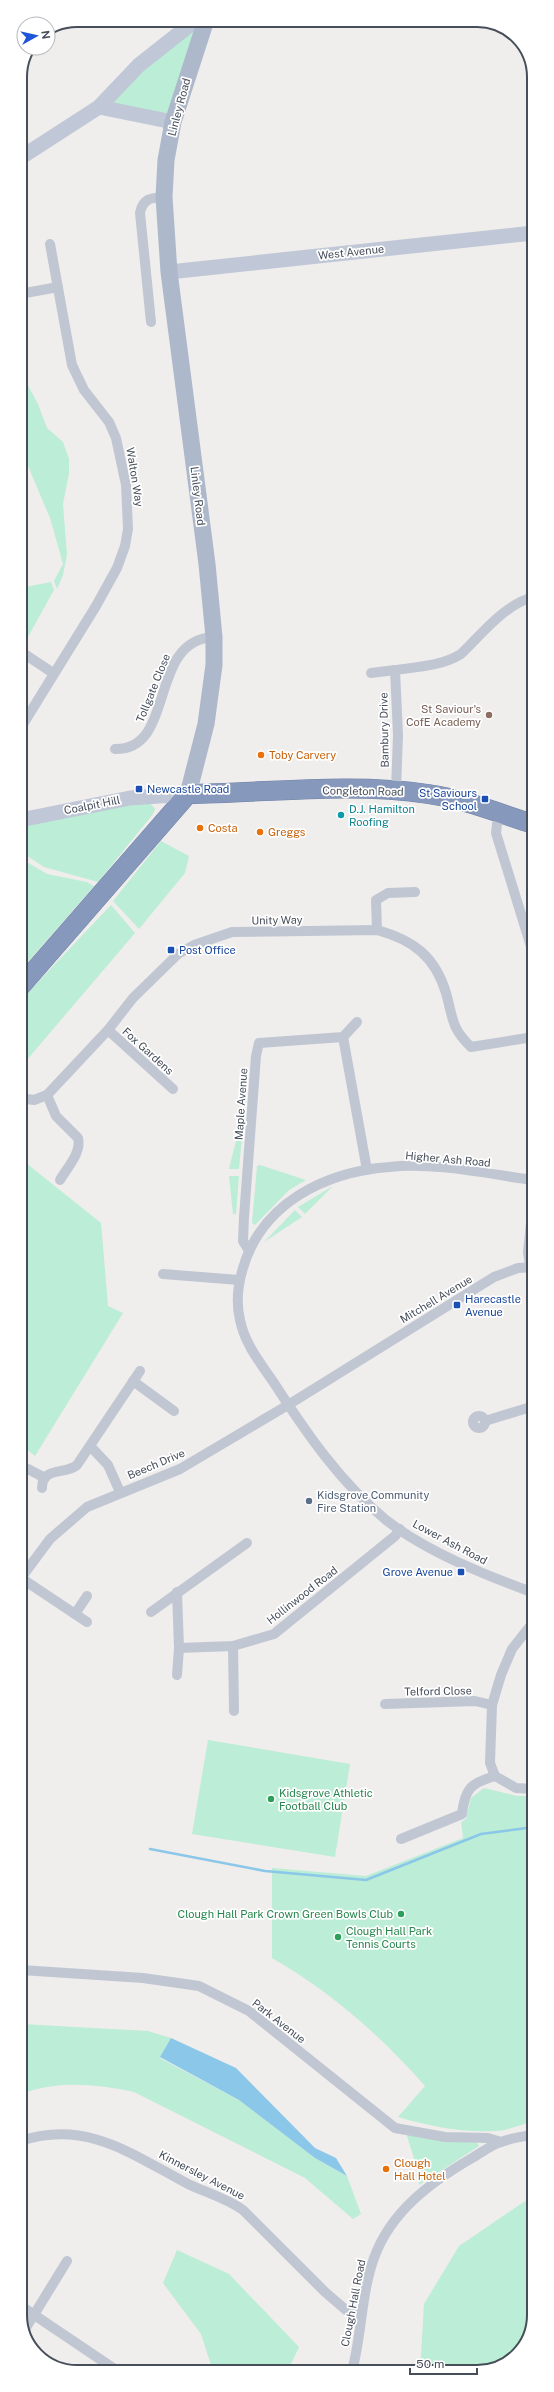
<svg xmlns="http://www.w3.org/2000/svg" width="554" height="2392" font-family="'Public Sans',sans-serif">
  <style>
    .green { fill: #bcedd6 }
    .water { fill: #8bc7e8 }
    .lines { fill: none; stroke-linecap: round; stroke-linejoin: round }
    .stream { stroke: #8bc7e8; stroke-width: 2.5 }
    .highway-casing { stroke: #7183a6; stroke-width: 20 }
    .street { stroke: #c1c7d2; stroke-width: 10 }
    .secondary { stroke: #c0c7d6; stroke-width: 15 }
    .primary { stroke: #adb8cb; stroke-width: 17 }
    .highway { stroke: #8698bb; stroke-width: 19 }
    .education-dot { fill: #8d6e63; stroke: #fff; stroke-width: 1.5 }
    .food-dot { fill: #e8710a; stroke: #fff; stroke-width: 1.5 }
    .transit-dot { fill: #1a4fb4; stroke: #fff; stroke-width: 1.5 }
    .culture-dot { fill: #0f9aa8; stroke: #fff; stroke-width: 1.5 }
    .service-dot { fill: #5c6f8a; stroke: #fff; stroke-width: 1.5 }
    .leisure-dot { fill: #2e9e5b; stroke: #fff; stroke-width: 1.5 }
    .labels { text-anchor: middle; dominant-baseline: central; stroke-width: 3.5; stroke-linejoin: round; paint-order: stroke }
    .street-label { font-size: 11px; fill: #464e5a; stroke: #fff }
    .education-label { font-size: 11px; fill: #785e54; stroke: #fff; text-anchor: end }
    .food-label { font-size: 11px; fill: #c56008; stroke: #fff; text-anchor: start }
    .transit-label { font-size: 11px; fill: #164399; stroke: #fff; text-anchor: start }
    .culture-label { font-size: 11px; fill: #0d838f; stroke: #fff; text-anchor: start }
    .service-label { font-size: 11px; fill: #4e5e75; stroke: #fff; text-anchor: start }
    .leisure-label { font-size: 11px; fill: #27864d; stroke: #fff; text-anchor: start }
    .rim { fill: none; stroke: #464e5a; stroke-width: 2 }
  </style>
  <rect width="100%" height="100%" fill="#f0eded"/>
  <!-- green -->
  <g class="green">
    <polygon points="195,28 169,120 104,105 144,64"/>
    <polygon points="20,371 38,404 47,428 63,442 69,459 69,473 63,504 67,555 63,575 57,589 54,581 63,564 58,546 50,518 20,447"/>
    <polygon points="51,582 54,590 24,644 20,643 20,588"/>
    <polygon points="149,802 155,809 153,814 98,882 44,867 20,851 20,824"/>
    <polygon points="161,841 189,856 185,873 139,929 113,901"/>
    <polygon points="20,858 47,874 87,882 94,886 20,971"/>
    <polygon points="111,905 135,933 20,1068 20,1001"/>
    <polygon points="240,1125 243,1126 239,1169 229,1169"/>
    <polygon points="21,1159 101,1223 108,1306 123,1313 35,1456 21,1445"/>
    <polygon points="260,1165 306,1180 289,1190 255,1225 252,1223 257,1166"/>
    <polygon points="229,1176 239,1176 236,1214 233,1214"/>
    <polygon points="333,1186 305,1214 298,1207"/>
    <polygon points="295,1210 302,1217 264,1242"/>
    <polygon points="208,1740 350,1764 335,1857 192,1834"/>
    <path d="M 484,1788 L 517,1796 L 534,1796 L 534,2121 C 522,2124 507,2131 495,2131 C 463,2133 429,2126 398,2117 L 425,2086 C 380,2035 331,1992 272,1958 L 272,1868 L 366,1876 L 463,1838 L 461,1822 L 466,1819 L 471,1798 Z"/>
    <path d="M 21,2024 L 148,2031 L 171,2038 L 160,2058 L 239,2100 L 315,2158 L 347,2176 L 361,2214 L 353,2219 L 305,2178 L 134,2092 C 98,2084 56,2080 21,2094 Z"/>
    <polygon points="409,2133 477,2143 479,2146 419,2185 417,2168 407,2136"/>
    <polygon points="534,2195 534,2315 520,2352 488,2371 420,2371 424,2304 459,2246"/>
    <polygon points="177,2250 229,2274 299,2347 292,2362 284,2371 213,2371 201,2334 163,2283"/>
  </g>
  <!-- water -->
  <polygon class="water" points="171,2038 236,2068 315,2148 336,2158 347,2176 315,2158 239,2100 160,2057"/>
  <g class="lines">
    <!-- stream -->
    <polyline class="stream" points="150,1849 265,1871 366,1880 481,1834 534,1827"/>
    <defs>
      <path id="highway" d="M 20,987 L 188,794 C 264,793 353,782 428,794 C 464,799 498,813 533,824"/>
    </defs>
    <!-- highway casing -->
    <use href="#highway" class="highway-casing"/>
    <!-- street -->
    <g class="street">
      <polyline points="20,294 58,287"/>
      <path d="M 151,322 L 140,213 C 143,198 151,198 164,197"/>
      <polyline points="531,640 533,641"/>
      <polyline points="20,651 53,673"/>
      <polyline points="371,673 395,670"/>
      <polyline points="20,729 96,606 117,568 125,546 128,529 126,485 116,438 109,422 84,390 72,365 50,244"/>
      <path d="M 115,749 C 177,750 147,640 214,637"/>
      <path d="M 396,790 L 398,735 L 395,670 C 417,667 442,666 461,654 C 482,634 504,605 533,597"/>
      <polyline points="502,814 497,824 496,833 533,953"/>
      <polyline points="377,930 376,900 388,893 415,892"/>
      <polyline points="108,1030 173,1089"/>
      <polyline points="343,1037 357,1022"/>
      <path d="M 47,1095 L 56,1116 L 78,1138 C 82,1152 67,1168 60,1180"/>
      <path d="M 20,1098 L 34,1100 L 47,1095 L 108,1030 L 133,998 L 178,954 L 194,945 L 232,932 L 377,930 C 413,940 435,956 446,993 C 453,1018 451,1028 471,1047 L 533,1037"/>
      <path d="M 533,1180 C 487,1174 436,1162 389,1167 C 325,1172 262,1203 243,1268 C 238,1284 236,1303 240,1320 C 245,1345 262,1365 276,1386 C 307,1434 341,1483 386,1520 C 427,1552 485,1575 534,1593"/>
      <polyline points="533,1203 528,1252 534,1293"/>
      <polyline points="248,1249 243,1241 244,1217 256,1056 259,1043 343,1037 367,1170"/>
      <polyline points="163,1274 239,1280"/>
      <polyline points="133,1381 174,1411"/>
      <circle cx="479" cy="1422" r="6"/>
      <polyline points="485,1421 534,1406"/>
      <polyline points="91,1447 108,1465 120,1492"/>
      <polyline points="28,1469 45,1478"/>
      <path d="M 42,1488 C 42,1466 66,1475 77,1465 L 140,1371"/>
      <polyline points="21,1578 50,1539 87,1507 180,1469 288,1405 494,1277 518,1268 534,1267"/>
      <polyline points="21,1578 87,1622"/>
      <polyline points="177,1592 179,1648 177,1675"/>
      <polyline points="151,1612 247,1543"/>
      <polyline points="75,1614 87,1596"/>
      <polyline points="534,1621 512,1649 501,1675 492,1705 490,1763 495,1776 516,1788 534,1789"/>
      <polyline points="233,1646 234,1711"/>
      <polyline points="179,1648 233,1646 274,1634 395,1536 400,1529"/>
      <polyline points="385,1704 475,1701 492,1705"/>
      <path d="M 401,1839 L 462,1814 C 465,1788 471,1783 495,1776"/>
      <polyline points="21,1970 143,1978 199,1986 249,2011 395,2128 445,2137 488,2138 501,2142"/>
      <path d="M 21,2141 C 86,2119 133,2155 188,2184 C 207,2193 226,2198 243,2210 L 325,2292 L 346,2310 L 361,2316"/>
      <polyline points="21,2306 119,2372"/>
      <polyline points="24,2331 67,2261"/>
      <path d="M 352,2371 C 362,2334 361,2294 374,2258 C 391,2211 431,2182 472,2158 C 481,2153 491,2145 501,2142 C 511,2138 523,2137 534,2134"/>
    </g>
    <!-- secondary -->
    <g class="secondary">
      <polyline points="99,107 173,122"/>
      <polyline points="20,158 99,107 139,65 191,24 203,20"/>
      <polyline points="169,272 533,233"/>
      <polyline points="20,820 130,798 188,794"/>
    </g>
    <!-- primary -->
    <polyline class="primary" points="188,794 206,724 214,665 214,637 207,564 169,272 164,197 166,160 173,122 206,20"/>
    <!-- highway -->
    <use href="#highway" class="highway"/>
  </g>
  <!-- markers -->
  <circle class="education-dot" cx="489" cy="715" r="4"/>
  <g class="food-dot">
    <circle cx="261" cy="755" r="4"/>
    <circle cx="200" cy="828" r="4"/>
    <circle cx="260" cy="832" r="4"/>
    <circle cx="386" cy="2169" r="4"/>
  </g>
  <g class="transit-dot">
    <rect x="135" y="785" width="8" height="8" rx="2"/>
    <rect x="481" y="795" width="8" height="8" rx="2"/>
    <rect x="167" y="946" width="8" height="8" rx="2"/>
    <rect x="453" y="1301" width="8" height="8" rx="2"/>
    <rect x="457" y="1568" width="8" height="8" rx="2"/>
  </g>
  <circle class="culture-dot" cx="341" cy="815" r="4"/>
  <circle class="service-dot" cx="309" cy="1501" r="4"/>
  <g class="leisure-dot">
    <circle cx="271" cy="1799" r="4"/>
    <circle cx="401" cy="1914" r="4"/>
    <circle cx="338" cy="1937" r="4"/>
  </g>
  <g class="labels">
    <!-- street labels -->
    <g class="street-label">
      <text transform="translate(179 107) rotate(-75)">Linley Road</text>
      <text transform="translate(351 252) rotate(-6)">West Avenue</text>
      <text transform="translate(135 477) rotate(81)">Walton Way</text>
      <text transform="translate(198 496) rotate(83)">Linley Road</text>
      <text transform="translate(153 688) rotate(-68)">Tollgate Close</text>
      <text transform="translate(384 730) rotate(-91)">Bambury Drive</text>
      <text transform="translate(363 791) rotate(1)">Congleton Road</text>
      <text transform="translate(92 805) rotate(-11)">Coalpit Hill</text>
      <text transform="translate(277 920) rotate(-1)">Unity Way</text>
      <text transform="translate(148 1051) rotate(42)">Fox Gardens</text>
      <text transform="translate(241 1104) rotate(-86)">Maple Avenue</text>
      <text transform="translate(448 1159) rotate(5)">Higher Ash Road</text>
      <text transform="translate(436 1299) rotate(-31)">Mitchell Avenue</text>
      <text transform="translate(156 1464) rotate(-23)">Beech Drive</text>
      <text transform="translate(450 1542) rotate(28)">Lower Ash Road</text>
      <text transform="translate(302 1595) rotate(-38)">Hollinwood Road</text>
      <text transform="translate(438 1691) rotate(-1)">Telford Close</text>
      <text transform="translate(279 2021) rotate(38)">Park Avenue</text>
      <text transform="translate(202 2175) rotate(27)">Kinnersley Avenue</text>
      <text transform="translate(353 2303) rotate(-79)">Clough Hall Road</text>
    </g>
    <!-- education labels -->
    <g class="education-label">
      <text x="481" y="709">St Saviour's<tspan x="481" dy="13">CofE Academy</tspan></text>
    </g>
    <!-- food labels -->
    <g class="food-label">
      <text x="269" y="755">Toby Carvery</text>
      <text x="208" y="828">Costa</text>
      <text x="268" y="832">Greggs</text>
      <text x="394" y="2163">Clough<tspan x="394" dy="13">Hall Hotel</tspan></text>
    </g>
    <!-- transit labels -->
    <g class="transit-label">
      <text x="147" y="789">Newcastle Road</text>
      <text x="477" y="793" text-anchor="end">St Saviours<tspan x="477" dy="13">School</tspan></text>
      <text x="179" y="950">Post Office</text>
      <text x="465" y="1299">Harecastle<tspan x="465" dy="13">Avenue</tspan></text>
      <text x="453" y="1572" text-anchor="end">Grove Avenue</text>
    </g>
    <!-- culture labels -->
    <g class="culture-label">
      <text x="349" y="809">D.J. Hamilton<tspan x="349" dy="13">Roofing</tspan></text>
    </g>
    <!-- service labels -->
    <g class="service-label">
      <text x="317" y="1495">Kidsgrove Community<tspan x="317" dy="13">Fire Station</tspan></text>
    </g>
    <!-- leisure labels -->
    <g class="leisure-label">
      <text x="279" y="1793">Kidsgrove Athletic<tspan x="279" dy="13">Football Club</tspan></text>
      <text x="393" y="1914" text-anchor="end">Clough Hall Park Crown Green Bowls Club</text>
      <text x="346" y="1931">Clough Hall Park<tspan x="346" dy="13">Tennis Courts</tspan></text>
    </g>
  </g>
  <!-- crop -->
  <path d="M0 0H554V2392H0ZM77 27H477A50 50 0 0 1 527 77V2315A50 50 0 0 1 477 2365H77A50 50 0 0 1 27 2315V77A50 50 0 0 1 77 27Z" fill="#fff" fill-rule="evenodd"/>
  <path class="rim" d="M77 27H477A50 50 0 0 1 527 77V2315A50 50 0 0 1 477 2365H77A50 50 0 0 1 27 2315V77A50 50 0 0 1 77 27Z"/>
  <!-- north arrow -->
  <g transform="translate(36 36) rotate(82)"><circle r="19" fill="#ffffff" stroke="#b5b8bd"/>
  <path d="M0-3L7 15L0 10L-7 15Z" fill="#1f55d8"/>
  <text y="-6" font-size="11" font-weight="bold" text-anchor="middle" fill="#464e5a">N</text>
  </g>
  <!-- scale -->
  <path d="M410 2368v6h67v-6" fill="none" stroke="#464e5a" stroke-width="2"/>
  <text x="416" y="2368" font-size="12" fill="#464e5a" stroke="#ffffff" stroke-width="3" paint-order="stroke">50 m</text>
</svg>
